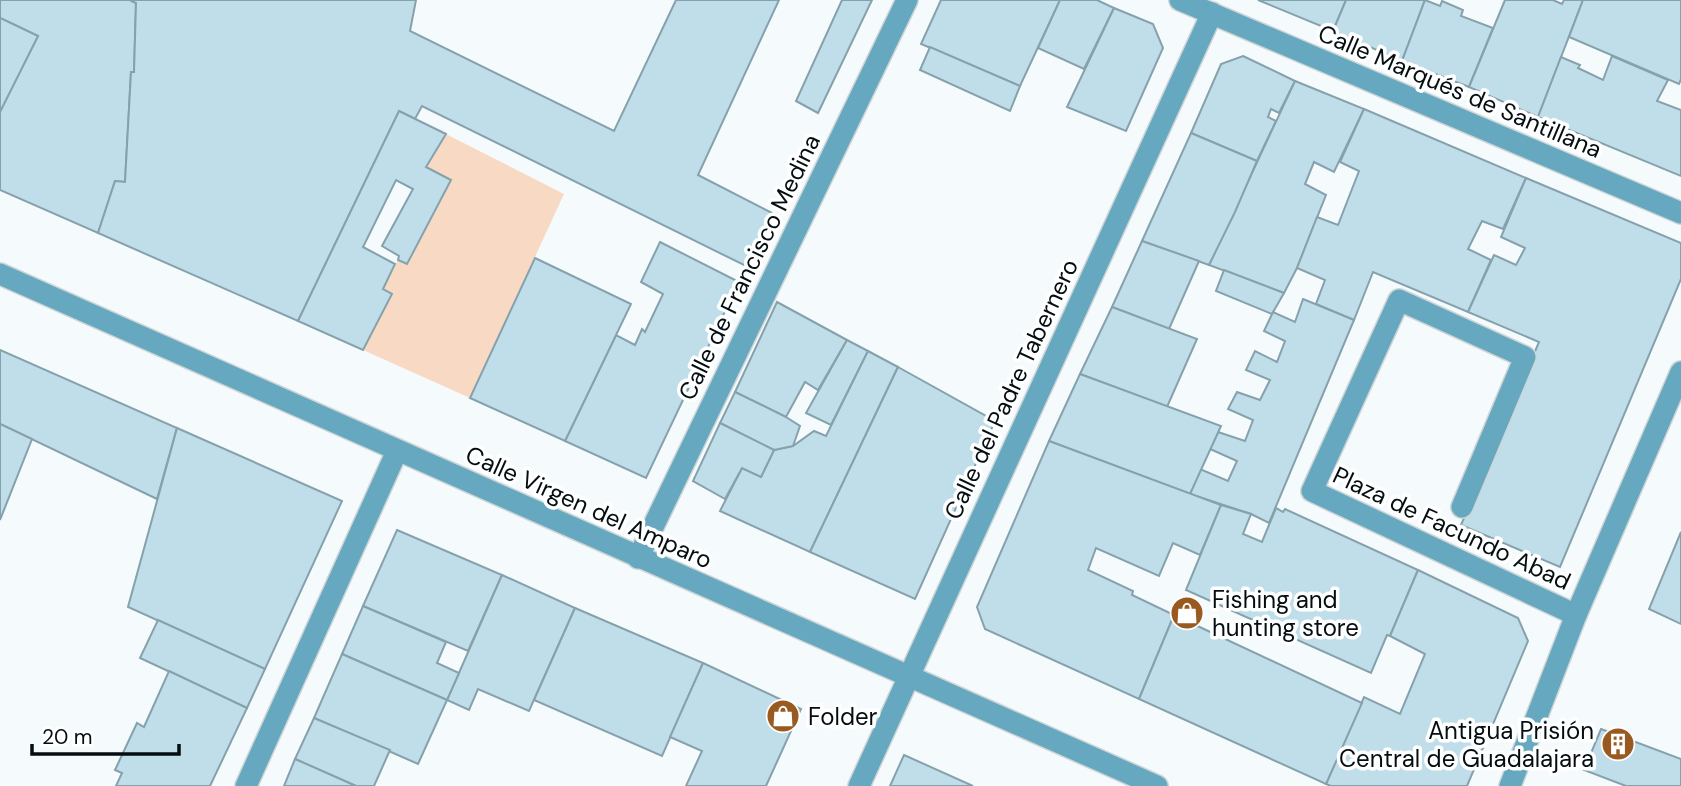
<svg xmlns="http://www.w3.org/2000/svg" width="1681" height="786" font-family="'DM Sans',sans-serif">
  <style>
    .grass { fill: #f8dac4 }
    .building { fill: #c0dee9; stroke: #85a1ac; stroke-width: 2 }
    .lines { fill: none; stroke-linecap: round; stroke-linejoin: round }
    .minor-casing { stroke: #ced5d7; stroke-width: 24 }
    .minor { stroke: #65a8bf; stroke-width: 21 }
    .labels { text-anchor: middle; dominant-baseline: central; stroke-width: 7; stroke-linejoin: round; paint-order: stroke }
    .street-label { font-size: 24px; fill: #040e11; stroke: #fff }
    .poi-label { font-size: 24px; fill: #040e11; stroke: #fff; text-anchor: start }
  </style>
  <rect width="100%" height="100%" fill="#f5fbfd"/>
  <!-- grass -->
  <polygon class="grass" points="446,134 564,194 470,398 363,350 392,294 383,289 398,260 408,264 450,180 426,167"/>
  <!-- building -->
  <g class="building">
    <polygon points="0,0 130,0 136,3 134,72 131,72 125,182 115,181 98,233 0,190 0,111 38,36 0,18"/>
    <polygon points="130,0 416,0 410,31 614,131 676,0 779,0 698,175 772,213 746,266 422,106 415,119 399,111 298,321 98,233 115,181 125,182 131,72 134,72 136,3"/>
    <polygon points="842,0 872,0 818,113 796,101"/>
    <polygon points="941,0 1060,0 1020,86 921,44"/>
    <polygon points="1060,0 1097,0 1114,8 1084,69 1038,48"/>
    <polygon points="1258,0 1346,0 1333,31"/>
    <polygon points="1346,0 1425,0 1402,61 1333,31"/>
    <polygon points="1425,0 1440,6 1442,1 1463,10 1461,16 1493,28 1469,87 1402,61"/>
    <polygon points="1505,0 1553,0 1562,4 1564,0 1583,0 1538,117 1469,87"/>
    <polygon points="1583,0 1681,0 1681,79 1679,84 1569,37"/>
    <polygon points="1114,8 1153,24 1163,48 1126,131 1067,107"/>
    <polygon points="0,18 38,36 0,112"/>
    <polygon points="930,47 1020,86 1010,111 920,70"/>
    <polygon points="1243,56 1295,81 1279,113 1271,109 1268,117 1276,121 1257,161 1191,133 1221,64"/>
    <polygon points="1612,56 1668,80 1657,101 1681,110 1681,176 1538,117 1561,57 1580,65 1578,68 1603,80"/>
    <polygon points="1295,81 1364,109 1334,172 1314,162 1305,184 1326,195 1297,268 1284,293 1209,265"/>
    <polygon points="1364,109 1526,178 1503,229 1482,221 1468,249 1491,260 1468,312 1373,272 1354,320 1316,304 1325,280 1297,268 1317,217 1338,225 1359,171 1340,162"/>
    <polygon points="399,111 446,134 426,167 451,180 407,264 398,260 399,256 382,246 413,189 396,180 363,247 395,264 383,289 392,294 363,350 298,321"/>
    <polygon points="1191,133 1257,161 1235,212 1209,265 1142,241"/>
    <polygon points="1526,178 1681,243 1681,279 1560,567 1461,525 1539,342 1468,312 1494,255 1516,265 1525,248 1501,237"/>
    <polygon points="1142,241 1199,261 1169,329 1112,307"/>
    <polygon points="660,242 739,282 646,478 565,441 616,335 635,345 642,329 645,332 663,294 641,282"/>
    <polygon points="535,258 631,304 565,441 470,398"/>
    <polygon points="1224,270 1284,293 1272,314 1216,291"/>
    <polygon points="1303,299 1354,320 1269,523 1251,514 1190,494 1200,469 1228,481 1237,461 1210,449 1218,432 1245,441 1253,420 1228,409 1237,392 1260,400 1270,380 1246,370 1255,351 1277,362 1285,341 1264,331 1273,312 1295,322"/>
    <polygon points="777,302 847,340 818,390 805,382 786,417 735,392"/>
    <polygon points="1112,307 1197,339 1167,407 1080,374"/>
    <polygon points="847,340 868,351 831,425 806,413"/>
    <polygon points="0,350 177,428 157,499 0,424"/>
    <polygon points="868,351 898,367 810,552 720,511 742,468 761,477 774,450 793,446 814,431 826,436"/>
    <polygon points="898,367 995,421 915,599 810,552"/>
    <polygon points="1080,374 1221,426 1190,494 1049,441"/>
    <polygon points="735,392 786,417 800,426 793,446 774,450 720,423"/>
    <polygon points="720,423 774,450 761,477 742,468 725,499 693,481"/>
    <polygon points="0,424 32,439 0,520"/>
    <polygon points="177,428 342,501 265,669 128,607"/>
    <polygon points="1049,441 1221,505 1200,555 1173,543 1159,576 1096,548 1088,570 1133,591 1132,595 1174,615 1139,699 985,629 977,607"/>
    <polygon points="1221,505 1251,514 1243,534 1262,542 1276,508 1283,512 1285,509 1418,570 1390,636 1387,635 1371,673 1186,590"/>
    <polygon points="397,530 502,575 468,651 363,606"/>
    <polygon points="1681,532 1681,624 1649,609"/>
    <polygon points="1418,570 1518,618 1528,641 1467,786 1331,786 1326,784 1364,697 1400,714 1425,654 1390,636"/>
    <polygon points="502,575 575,608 529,711 478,689 469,710 447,700"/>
    <polygon points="363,606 446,642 437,663 459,673 447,700 342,654"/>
    <polygon points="575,608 703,663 662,756 534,700"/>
    <polygon points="1174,615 1362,703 1326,784 1139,699"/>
    <polygon points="158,620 265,669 247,708 140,658"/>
    <polygon points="342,654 447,700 418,764 314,718"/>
    <polygon points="703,663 801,709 766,786 686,786 702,751 670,737"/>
    <polygon points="169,671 247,708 210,786 116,786 122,773 115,770 137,723 144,727"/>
    <polygon points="314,718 390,750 374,786 356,786 295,759"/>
    <polygon points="1601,729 1681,759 1681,786 1626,786 1584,770"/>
    <polygon points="904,755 973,786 890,786"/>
    <polygon points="295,759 356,786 284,786"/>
  </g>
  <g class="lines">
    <defs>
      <g id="minor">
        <polyline points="1180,0 1681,213"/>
        <polyline points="0,274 1157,786"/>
        <polyline points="1462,507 1525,357 1399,300 1312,491 1576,615"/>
        <polyline points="638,558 907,0"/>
        <polyline points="246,786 397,451"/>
        <polyline points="859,786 1212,13"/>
        <polyline points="1510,786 1576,615 1681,372"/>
      </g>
    </defs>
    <!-- minor casing -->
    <use href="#minor" class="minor-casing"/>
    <!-- minor -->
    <use href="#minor" class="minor"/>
  </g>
  <!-- icons -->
  <defs>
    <symbol id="shop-disc" viewBox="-11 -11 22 22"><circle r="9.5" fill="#995a22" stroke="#fff"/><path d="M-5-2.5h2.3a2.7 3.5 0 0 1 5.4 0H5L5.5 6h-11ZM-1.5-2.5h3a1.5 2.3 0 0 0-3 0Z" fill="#fff"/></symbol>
    <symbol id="building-disc" viewBox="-11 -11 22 22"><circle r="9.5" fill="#995a22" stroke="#fff"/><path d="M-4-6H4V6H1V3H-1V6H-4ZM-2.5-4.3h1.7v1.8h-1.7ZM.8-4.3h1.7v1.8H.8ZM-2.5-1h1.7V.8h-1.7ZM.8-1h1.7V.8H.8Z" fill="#fff"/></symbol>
  </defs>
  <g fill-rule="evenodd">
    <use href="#shop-disc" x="1168" y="594" width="38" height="38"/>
    <use href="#shop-disc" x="764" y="697" width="38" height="38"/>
    <use href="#building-disc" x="1599" y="725" width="38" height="38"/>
  </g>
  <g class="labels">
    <!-- street labels -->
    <g class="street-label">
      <text transform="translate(1460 91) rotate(23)">Calle Marqués de Santillana</text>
      <text transform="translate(749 267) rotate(-64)">Calle de Francisco Medina</text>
      <text transform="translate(1011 389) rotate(-65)">Calle del Padre Tabernero</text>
      <text transform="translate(589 507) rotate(24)">Calle Virgen del Amparo</text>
      <text transform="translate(1452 528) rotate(25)">Plaza de Facundo Abad</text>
    </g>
    <!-- poi labels -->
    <g class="poi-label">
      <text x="1212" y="599">Fishing and<tspan x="1212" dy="28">hunting store</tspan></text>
      <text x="808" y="716">Folder</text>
      <text x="1594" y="730" text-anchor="end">Antigua Prisión<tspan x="1594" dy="28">Central de Guadalajara</tspan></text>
    </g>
  </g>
  <!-- scale -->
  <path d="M32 744v10h147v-10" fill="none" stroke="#040e11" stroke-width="3.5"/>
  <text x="42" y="744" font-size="21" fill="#040e11" stroke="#ffffff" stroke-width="5" paint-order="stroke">20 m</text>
</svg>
